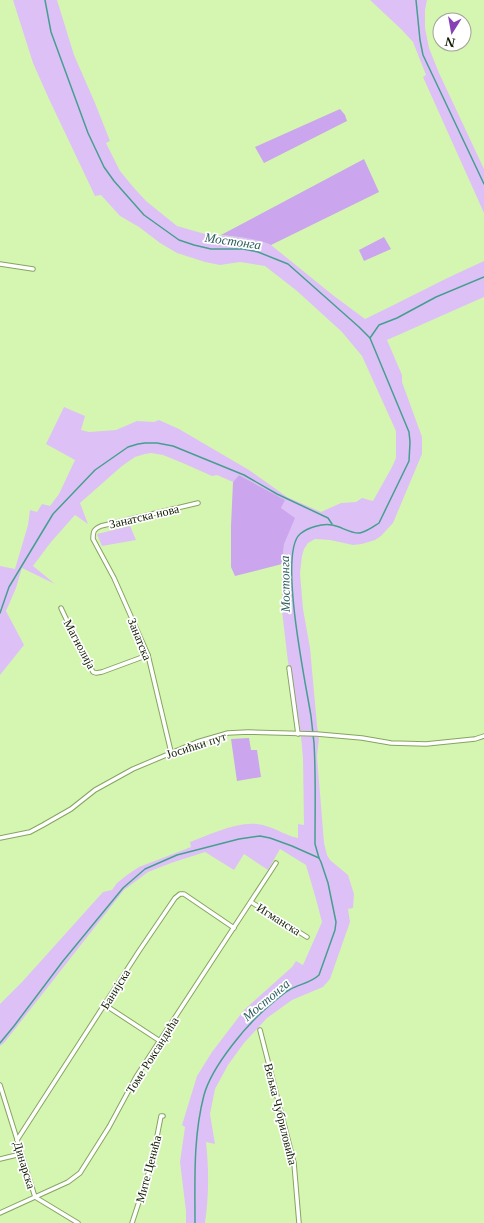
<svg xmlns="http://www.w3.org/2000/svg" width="484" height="1223" font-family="'Libre Baskerville',serif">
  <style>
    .green { fill: #ddc1f6 }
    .forest { fill: #cba5ed }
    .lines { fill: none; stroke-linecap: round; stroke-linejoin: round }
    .stream { stroke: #469e90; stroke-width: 1.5 }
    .street-casing { stroke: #86a461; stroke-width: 5.5 }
    .street { stroke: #fff; stroke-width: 3.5 }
    .labels { text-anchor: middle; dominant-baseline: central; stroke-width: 3.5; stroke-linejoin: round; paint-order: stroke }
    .street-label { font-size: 12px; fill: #111c02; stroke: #fff }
    .water-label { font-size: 13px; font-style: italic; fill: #2c5f5b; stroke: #fff }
  </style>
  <rect width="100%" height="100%" fill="#d5f6b0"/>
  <!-- green -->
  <g class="green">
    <path d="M 13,0 L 57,0 L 74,55 L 95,103 L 110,141 L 106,143 L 120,171 L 134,188 L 146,201 L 177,226 L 205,234 L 248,238 L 259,240 L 271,245 L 334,296 L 365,319 C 405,300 443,279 484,261 L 484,297 L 387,340 L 402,375 L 402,382 L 422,437 L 422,454 L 393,523 L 381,536 L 375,540 L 362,544 L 353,545 L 330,540 L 315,539 L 308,543 L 304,549 L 302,556 L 300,573 L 303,609 L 310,648 L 317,725 L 319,739 L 317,756 L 324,843 L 327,855 L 330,860 L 348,875 L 354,894 L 353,908 L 348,909 L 350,922 L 330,979 L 323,987 L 292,1000 L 267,1018 L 244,1043 L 228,1065 L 215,1089 L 210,1114 L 215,1144 L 206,1142 C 209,1169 209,1196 205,1223 L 186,1223 L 186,1211 L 180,1162 L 185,1127 L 182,1125 L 197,1076 L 212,1052 L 244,1010 L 292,967 L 296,961 L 303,965 L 322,922 L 316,899 L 306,865 L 280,849 L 268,870 L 244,854 L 234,870 L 205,852 L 171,863 L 148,872 L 124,890 L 4,1043 L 0,1046 L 0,1004 L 22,982 L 103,892 L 112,890 L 117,883 L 127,875 L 139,867 L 191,847 L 190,842 C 213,834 242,818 266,826 C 277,829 287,836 298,838 L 298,824 L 304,825 L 303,758 L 300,727 L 288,662 L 282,611 L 282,564 L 284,544 L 281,508 L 284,500 L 239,475 L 233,482 L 217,475 L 212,476 L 185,464 L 163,455 L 151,453 L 145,454 L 135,457 L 122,466 L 80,503 L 88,524 L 75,515 L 51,542 L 33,566 L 55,584 L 22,568 L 16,588 L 6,611 L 24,645 L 0,675 L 0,566 L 15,569 L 28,525 L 30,510 L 37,512 L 42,504 L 50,506 L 59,494 L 75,460 L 46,444 L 64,407 L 85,416 L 81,430 L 89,432 L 116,430 L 137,421 L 154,422 L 159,420 L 179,429 L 249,470 L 287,497 L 321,512 L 341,503 L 356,502 L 362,498 L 373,501 L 392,467 L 396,458 L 396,431 L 362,356 L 342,332 L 297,291 L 265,266 L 240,262 L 220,265 L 205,262 L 177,253 L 160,243 L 139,227 L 120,216 L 101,195 L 95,196 L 49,99 L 33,63 Z"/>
    <polygon points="370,0 427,0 425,10 425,28 429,48 439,73 484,169 484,213 423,77 426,75 413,42 401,29"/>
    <polygon points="130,526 136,540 102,546 97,534"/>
  </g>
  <!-- forest -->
  <g class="forest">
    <polygon points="340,109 345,115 347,121 264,163 255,147"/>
    <path d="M 364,159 L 379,192 L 271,245 C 255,238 239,237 221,235 Z"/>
    <polygon points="384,237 391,249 364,261 359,250"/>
    <polygon points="239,475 285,500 281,508 295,518 284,544 282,564 235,576 231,567 231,526 233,482"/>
    <polygon points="249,738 251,750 257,750 261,777 237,781 231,739"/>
  </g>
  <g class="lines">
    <!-- stream -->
    <g class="stream">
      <path d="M 45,0 L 51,32 L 88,133 L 104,167 L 114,181 L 144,215 L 179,240 L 194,245 L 211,249 L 243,249 L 258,252 L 288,264 L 359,327 L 370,338 L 409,432 L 410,442 L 409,461 L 379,523 C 373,527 368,531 360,533 C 350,534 341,526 332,525 C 322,523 307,528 300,534 C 278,553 306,685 311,716 C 312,725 313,734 314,743 C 316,776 315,810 315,844 L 319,858 L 321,862 L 328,883 L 336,922 L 335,930 L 319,975 C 311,983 299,984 289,990 C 282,994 276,1000 270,1005 C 247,1024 212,1066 204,1095 C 193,1137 195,1180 195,1223"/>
      <polyline points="416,0 420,40 423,55 484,184"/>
      <polyline points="370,338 379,325 397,318 436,297 484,277"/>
      <polyline points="0,613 9,587 53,514 95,470 128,447 138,444 145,443 157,443 173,446 244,475 277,494 328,518 332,524"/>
      <polyline points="0,1043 14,1026 63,961 123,888 145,869 177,855 239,839 260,836 270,838 292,846 319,858"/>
    </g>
    <defs>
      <g id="street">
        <polyline points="0,264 33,269"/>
        <polyline points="61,608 77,642 93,672 96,673 102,672 148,655"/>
        <polyline points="289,668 298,734"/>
        <path d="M 171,752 L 148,655 L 114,578 L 93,539 C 93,531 94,529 101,526 L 198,503"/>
        <polyline points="0,838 30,832 43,825 71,809 95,790 133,769 197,742 228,733 248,732 317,734 362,738 391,743 426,744 475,739 484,736"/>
        <polyline points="251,902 307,937"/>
        <polyline points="105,1005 160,1041"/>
        <polyline points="260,1030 294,1163 299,1223"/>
        <polyline points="0,1085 35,1197 78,1223"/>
        <polyline points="17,1140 139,951 175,898 180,894 184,894 234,928"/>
        <polyline points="0,1159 21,1154"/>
        <polyline points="0,1213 68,1182 80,1173 109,1127 136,1077 276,863"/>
        <polyline points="132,1223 152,1162 161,1116 163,1116"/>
      </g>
    </defs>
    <!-- street casing -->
    <use href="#street" class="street-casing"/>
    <!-- street -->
    <use href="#street" class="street"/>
  </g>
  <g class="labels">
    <!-- street labels -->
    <g class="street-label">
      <text transform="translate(144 516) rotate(-13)">Занатска нова</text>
      <text transform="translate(140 639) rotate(68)">Занатска</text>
      <text transform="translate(80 644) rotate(62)">Магнолија</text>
      <text transform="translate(196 745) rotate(-18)">Јосићки пут</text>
      <text transform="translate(279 919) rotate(32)">Игманска</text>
      <text transform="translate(115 989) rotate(-58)">Банијска</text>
      <text transform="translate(152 1055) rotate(-58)">Томе Роксандића</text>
      <text transform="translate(281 1114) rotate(76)">Вељка Чубриловића</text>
      <text transform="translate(25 1165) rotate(73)">Динарска</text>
      <text transform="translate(148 1169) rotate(-75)">Мите Ценића</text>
    </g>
    <!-- water labels -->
    <g class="water-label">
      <text transform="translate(233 241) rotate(8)">Мостонга</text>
      <text transform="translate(285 584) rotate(-91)">Мостонга</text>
      <text transform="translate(266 1000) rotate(-40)">Мостонга</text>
    </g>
  </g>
  <!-- north arrow -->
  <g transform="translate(452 32) rotate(191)"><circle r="19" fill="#ffffff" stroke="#a0a49a"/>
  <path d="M0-3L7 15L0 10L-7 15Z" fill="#8642b5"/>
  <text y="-6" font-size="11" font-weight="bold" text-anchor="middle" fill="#111c02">N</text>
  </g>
</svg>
